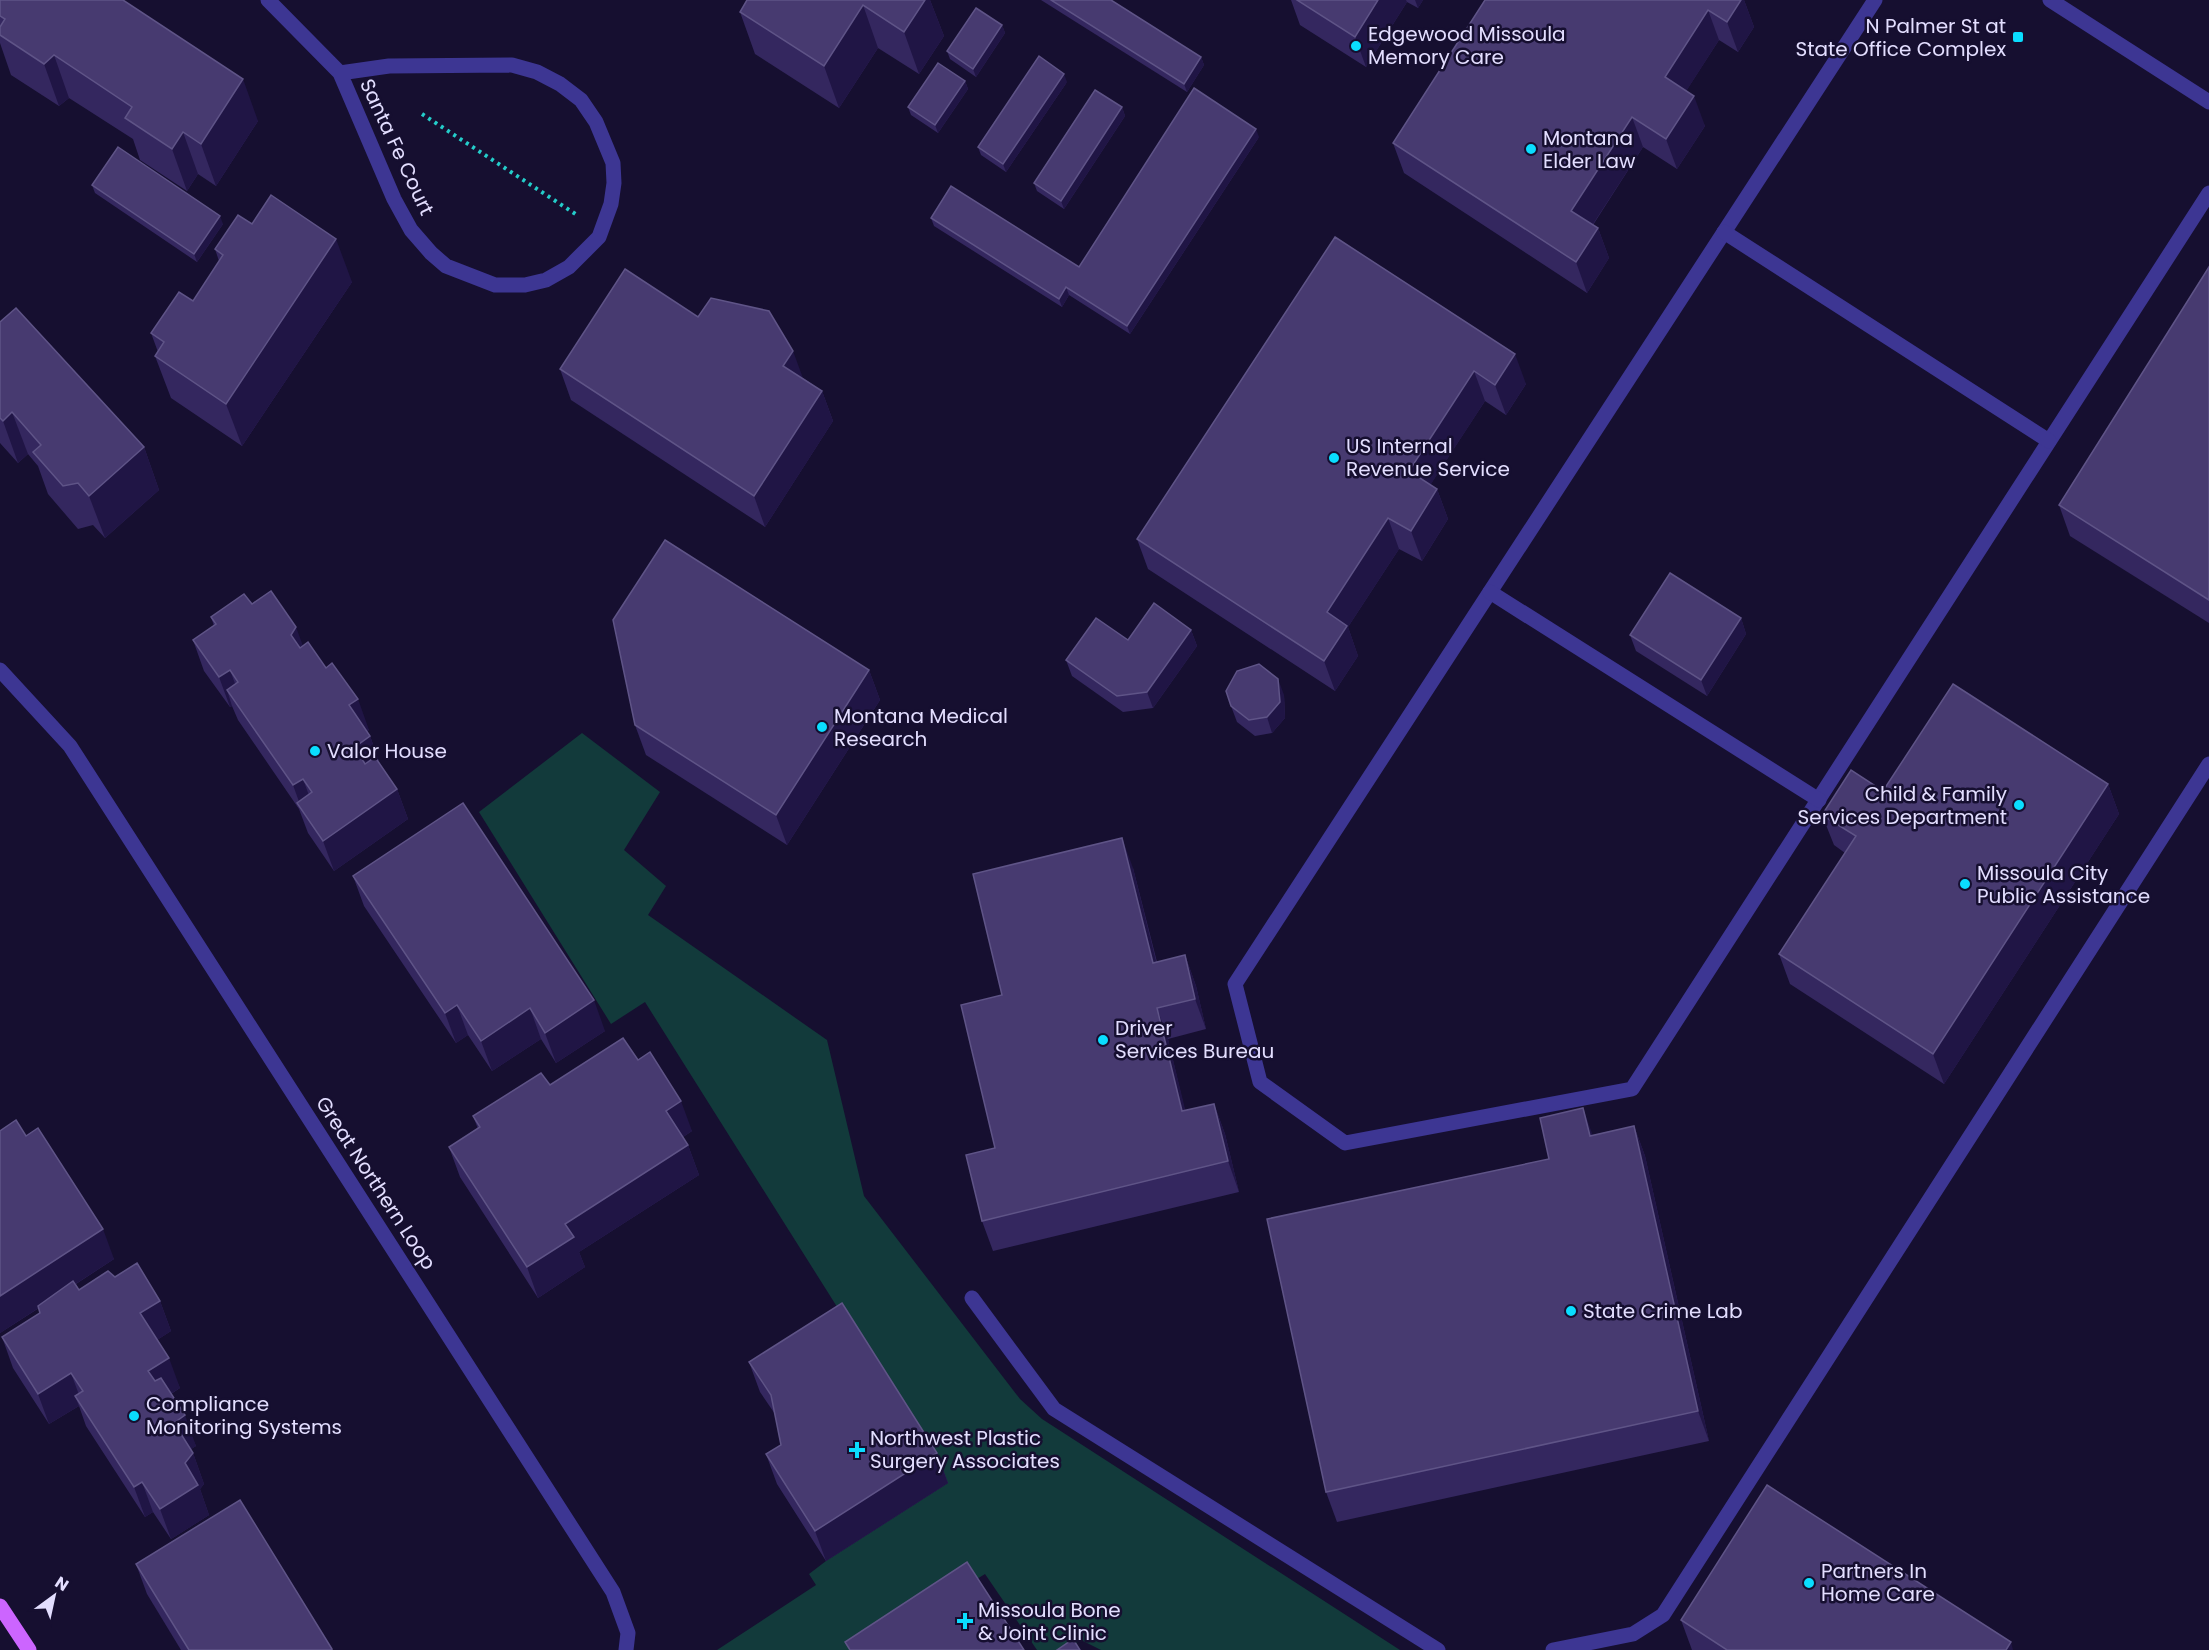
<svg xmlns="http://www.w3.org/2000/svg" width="2209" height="1650" font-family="Poppins,sans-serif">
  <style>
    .green { fill: #123a3b }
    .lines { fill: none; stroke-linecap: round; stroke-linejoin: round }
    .path { stroke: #24cdca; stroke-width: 4; stroke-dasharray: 3 4.5; stroke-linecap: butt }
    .minor { stroke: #3d3693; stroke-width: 15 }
    .major { stroke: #cc65ff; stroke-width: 15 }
    .wall { fill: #34275f }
    .shaded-wall { fill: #201545 }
    .building { fill: #473a70; stroke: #5f5487; stroke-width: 1.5 }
    .poi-dot { fill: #0addff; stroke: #160f30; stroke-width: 2 }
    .labels { text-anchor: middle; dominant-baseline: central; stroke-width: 5; stroke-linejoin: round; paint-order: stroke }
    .poi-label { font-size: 20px; fill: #e3deff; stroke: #160f30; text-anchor: start }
    .street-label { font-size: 20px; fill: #e3deff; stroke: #160f30 }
  </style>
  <rect width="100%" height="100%" fill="#160f30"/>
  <!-- green -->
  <polygon class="green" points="582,733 660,792 624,850 666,886 648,915 827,1040 864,1196 1020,1399 1042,1419 1400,1650 1101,1650 1081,1640 1065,1650 1037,1650 985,1574 862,1650 717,1650 816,1585 809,1574 826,1561 948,1483 645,1002 611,1024 479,812"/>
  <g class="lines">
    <!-- path -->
    <polyline class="path" points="422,114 577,215"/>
    <!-- minor -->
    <g class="minor">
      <polyline points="268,0 340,73 394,199 411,230 431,253 446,266 495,285 525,285 546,280 569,267 599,237 611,204 614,183 613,163 596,122 581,100 560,84 537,72 512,65 389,66 340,73"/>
      <polyline points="1875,0 1235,984 1260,1082 1345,1143 1632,1089 2209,193"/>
      <polyline points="2050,0 2209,102"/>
      <polyline points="1724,232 2049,441"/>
      <polyline points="1490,592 1819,800"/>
      <polyline points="0,670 70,746 613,1592 628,1633 626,1650"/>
      <polyline points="972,1298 1054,1409 1438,1650"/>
      <polyline points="1553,1650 1633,1634 1663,1615 2209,764"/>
    </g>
    <!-- major -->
    <polyline class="major" points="0,1606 29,1650"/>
  </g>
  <!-- wall -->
  <g class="wall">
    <polygon points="0,0 258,121 216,186 198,174 187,191 140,160 133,139 69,98 59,106 11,75 0,43"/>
    <polygon points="930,0 944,36 919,74 878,48 839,108 755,54 740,12"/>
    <polygon points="1041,0 1111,0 1201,57 1204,65 1187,92"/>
    <polygon points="1291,0 1423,0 1418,8 1407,2 1366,67 1300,25"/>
    <polygon points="1485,0 1744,0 1754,27 1738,52 1719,40 1686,91 1705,126 1677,169 1643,147 1593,225 1598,228 1609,258 1587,293 1404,173 1393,143"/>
    <polygon points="1002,25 1005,33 976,77 950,59 947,51"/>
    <polygon points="965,81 968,89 938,133 911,115 908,107"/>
    <polygon points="1067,82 1006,172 981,155 978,147"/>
    <polygon points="1122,107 1125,116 1064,209 1037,191 1034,183"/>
    <polygon points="1259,137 1130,334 1069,295 1062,307 934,226 931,218 1079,267"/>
    <polygon points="92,185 223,224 197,262 95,193"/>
    <polygon points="252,224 352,282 242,446 171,398 155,356 158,352 151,333 193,301 219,261 215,249"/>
    <polygon points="1335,237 1526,384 1506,415 1485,401 1430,485 1437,489 1448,519 1422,561 1399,549 1348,627 1358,656 1335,691 1148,569 1137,539"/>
    <polygon points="2209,267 2209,623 2070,536 2059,505"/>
    <polygon points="698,317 803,378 822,391 833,421 765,527 571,400 560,369"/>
    <polygon points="0,322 144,447 159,490 105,538 93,525 78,529 48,494 38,466 28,454 18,463 0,443"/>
    <polygon points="252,604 303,646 369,730 367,731 370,736 380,764 397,789 408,819 334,871 308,833 299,809 238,720 232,706 230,707 204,671 193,640 214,626 211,617"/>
    <polygon points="1741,618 1746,634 1707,696 1636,651 1630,635"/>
    <polygon points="1191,630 1197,646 1153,708 1123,712 1072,676 1066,660 1128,640"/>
    <polygon points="869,670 880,700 787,845 646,755 635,725"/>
    <polygon points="1284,695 1285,718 1272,733 1255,736 1237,722 1231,706"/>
    <polygon points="2108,784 2119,814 1944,1084 1790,984 1779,954 1845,853 1834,845 1822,815 1883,791"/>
    <polygon points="1133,868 1157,962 1185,955 1196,986 1206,1029 1168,1039 1185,1111 1214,1104 1225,1134 1239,1192 993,1251 982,1221 995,1148 1002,995"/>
    <polygon points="353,876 605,1031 556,1063 541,1039 492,1071 468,1035 456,1043 364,906"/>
    <polygon points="638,1060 692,1131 683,1137 688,1145 699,1175 579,1252 585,1267 538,1298 460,1177 449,1147 478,1129 473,1116"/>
    <polygon points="1634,1126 1645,1156 1709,1441 1337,1522 1326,1492 1549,1159 1593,1135"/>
    <polygon points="0,1131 26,1136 114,1259 76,1284 79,1290 115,1277 160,1301 171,1331 157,1340 180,1388 171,1394 196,1446 191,1449 193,1453 204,1484 200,1489 209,1515 171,1539 153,1512 145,1517 86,1426 79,1406 49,1424 13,1368 2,1337 40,1313 39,1308 0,1333"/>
    <polygon points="749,1362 937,1453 948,1483 826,1561 777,1484 766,1454 781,1445 775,1414 760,1392"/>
    <polygon points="136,1564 332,1650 181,1650 147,1594"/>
    <polygon points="1681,1620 2013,1650 1692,1650"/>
  </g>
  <!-- shaded-wall -->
  <g class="shaded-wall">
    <polygon points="925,0 930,0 944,36 919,74 904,32"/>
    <polygon points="1378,0 1406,0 1407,2 1366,67 1355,37"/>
    <polygon points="1415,0 1423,0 1418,8"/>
    <polygon points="1741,0 1744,0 1754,27 1738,52 1727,22"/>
    <polygon points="863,5 878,48 839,108 824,66"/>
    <polygon points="1708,10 1719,40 1676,107 1665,77"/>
    <polygon points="1002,25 1005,33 976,77 973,69"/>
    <polygon points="54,55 69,98 59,106 44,64"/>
    <polygon points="1201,57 1204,65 1187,92 1184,84"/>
    <polygon points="1064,74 1067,82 1006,172 1003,164"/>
    <polygon points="243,79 258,121 216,186 201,144"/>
    <polygon points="965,81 968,89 938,133 935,125"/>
    <polygon points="1694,96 1705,126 1677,169 1666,139"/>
    <polygon points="1122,107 1125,116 1064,209 1061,201"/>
    <polygon points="1632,117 1643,147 1582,241 1571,211"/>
    <polygon points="1256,129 1259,137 1130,334 1127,326"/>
    <polygon points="183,132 198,174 187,191 172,149"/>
    <polygon points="220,216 223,224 197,262 194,254"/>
    <polygon points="1598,228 1609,258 1587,293 1576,262"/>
    <polygon points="336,239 352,282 242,446 226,404"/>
    <polygon points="1066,287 1069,295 1062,307 1059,299"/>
    <polygon points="793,351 804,381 783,366"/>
    <polygon points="1515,354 1526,384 1506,415 1495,385"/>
    <polygon points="1474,371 1485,401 1420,501 1409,471"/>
    <polygon points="822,391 833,421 765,527 754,496"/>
    <polygon points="12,412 28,454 18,463 3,421"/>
    <polygon points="144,447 159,490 105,538 89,496"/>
    <polygon points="1437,489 1448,519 1422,561 1411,531"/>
    <polygon points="1388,518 1399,549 1348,627 1358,656 1335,691 1324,661 1327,612"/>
    <polygon points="1741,618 1746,634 1707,696 1701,680"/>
    <polygon points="296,627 307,657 291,635"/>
    <polygon points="1191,630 1197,646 1153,708 1147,692"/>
    <polygon points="230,670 241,700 227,690 232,706 230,707 219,677"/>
    <polygon points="869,670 880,700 787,845 776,815"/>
    <polygon points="1278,679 1284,695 1285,718 1272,733 1267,717"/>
    <polygon points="358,699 369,730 360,736 349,705"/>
    <polygon points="370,736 381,767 366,777 355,747"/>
    <polygon points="303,779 314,809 302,810 293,785"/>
    <polygon points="2108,784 2119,814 1944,1084 1933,1054"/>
    <polygon points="397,789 408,819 334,871 323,841"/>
    <polygon points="1122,838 1133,868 1164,993 1153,963"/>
    <polygon points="1185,955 1196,986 1206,1029 1195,999"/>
    <polygon points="594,1000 605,1031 556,1063 545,1033"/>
    <polygon points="457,1005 468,1035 456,1043 445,1013"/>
    <polygon points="530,1008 541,1039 492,1071 481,1041"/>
    <polygon points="1157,1008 1168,1039 1193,1142 1182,1111"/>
    <polygon points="681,1101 692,1131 677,1141 666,1111"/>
    <polygon points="1214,1104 1225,1134 1239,1192 1228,1161"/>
    <polygon points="1583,1108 1594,1139 1590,1136"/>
    <polygon points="1634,1126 1645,1156 1709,1441 1698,1411"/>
    <polygon points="688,1145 699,1175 579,1252 585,1267 538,1298 527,1267 565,1224"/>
    <polygon points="103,1229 114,1259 0,1333 0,1296"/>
    <polygon points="160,1301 171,1331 151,1344 140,1313"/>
    <polygon points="169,1358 180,1388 159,1401 148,1371"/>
    <polygon points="71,1373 82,1403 75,1396 79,1406 49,1424 38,1394"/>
    <polygon points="185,1415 196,1446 185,1453 174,1423"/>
    <polygon points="193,1453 204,1484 200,1489 209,1515 171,1539 160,1509 185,1463"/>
    <polygon points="937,1453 948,1483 826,1561 815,1531"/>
    <polygon points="142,1482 153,1512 145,1517 134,1487"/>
    <polygon points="2011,1642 2013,1650 2006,1650"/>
  </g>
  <!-- building -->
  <g class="building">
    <polygon points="0,0 123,0 243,79 201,144 183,132 172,149 125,118 132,107 54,55 44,64 0,35 0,27 5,19 0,16"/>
    <polygon points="747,0 925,0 904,32 863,5 824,66 740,12"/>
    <polygon points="1051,0 1111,0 1201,57 1184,84"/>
    <polygon points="1297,0 1378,0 1355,37"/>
    <polygon points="1485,0 1741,0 1727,22 1708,10 1665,77 1694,96 1666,139 1632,117 1571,211 1598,228 1576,262 1393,143"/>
    <polygon points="976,8 1002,25 973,69 947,51"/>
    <polygon points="1039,56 1064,74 1003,164 978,147"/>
    <polygon points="938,63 965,81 935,125 908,107"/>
    <polygon points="1194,88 1256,129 1127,326 1066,287 1059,299 931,218 951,186 1079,267"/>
    <polygon points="1095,90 1122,107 1061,201 1034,183"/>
    <polygon points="118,147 220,216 194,254 92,185"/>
    <polygon points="271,195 336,239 226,404 155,356 164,342 151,333 179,292 193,301 223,255 215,249 238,215 252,224"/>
    <polygon points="1335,237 1515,354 1495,385 1474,371 1409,471 1437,489 1411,531 1388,518 1327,612 1347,626 1324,661 1137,539"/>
    <polygon points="2209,267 2209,600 2059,505"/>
    <polygon points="625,269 698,317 711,298 769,311 793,351 783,366 822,391 754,496 560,369"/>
    <polygon points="16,308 144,447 89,496 78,483 63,486 33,452 41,445 12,412 3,421 0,418 0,322"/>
    <polygon points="665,540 869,670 776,815 635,725 613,620"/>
    <polygon points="1670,573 1741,618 1701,680 1630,635"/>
    <polygon points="271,591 296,627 291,635 300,648 308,642 326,668 332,663 358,699 349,705 370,736 355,747 365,764 375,757 397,789 323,841 297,803 312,792 303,779 293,785 227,690 238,682 230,670 219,677 193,640 216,624 211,617 244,594 252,604"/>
    <polygon points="1154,603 1191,630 1147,692 1117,696 1066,660 1096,618 1128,640"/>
    <polygon points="1259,664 1278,679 1280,702 1267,717 1249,720 1231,706 1226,691 1237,671"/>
    <polygon points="1953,684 2108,784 1933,1054 1779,954 1856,836 1822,815 1851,770 1883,791"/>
    <polygon points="463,803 594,1000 545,1033 530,1008 481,1041 457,1005 445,1013 353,876"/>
    <polygon points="1122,838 1153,963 1185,955 1195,999 1157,1008 1182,1111 1214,1104 1228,1161 982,1221 966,1155 995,1148 961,1005 1002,995 973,874"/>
    <polygon points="623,1038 638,1060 650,1052 681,1101 666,1111 688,1145 565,1224 574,1237 527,1267 449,1147 480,1127 473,1116 541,1073 550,1085"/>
    <polygon points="1583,1108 1590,1136 1634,1126 1698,1411 1326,1492 1267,1219 1549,1159 1540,1118"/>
    <polygon points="16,1120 26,1136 38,1128 103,1229 0,1296 0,1131"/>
    <polygon points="137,1263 160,1301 140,1313 169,1358 148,1371 155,1381 161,1378 185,1415 174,1423 193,1453 185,1463 198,1485 160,1509 142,1482 134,1487 75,1396 83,1391 71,1373 38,1394 2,1337 40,1313 38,1306 73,1281 79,1290 108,1271 115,1277"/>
    <polygon points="842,1303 937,1453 815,1531 766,1454 781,1445 771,1395 749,1362"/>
    <polygon points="1767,1485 2011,1642 2006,1650 1727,1650 1681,1620"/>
    <polygon points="240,1500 332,1649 332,1650 189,1650 136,1564"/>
    <polygon points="967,1562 1024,1650 850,1650 845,1642"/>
    <polygon points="1073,1639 1080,1650 1057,1650"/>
  </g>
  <!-- markers -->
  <g class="poi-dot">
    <rect x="2012" y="31" width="12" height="12" rx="3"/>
    <circle cx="1356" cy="46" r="6"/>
    <circle cx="1531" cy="149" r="6"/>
    <circle cx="1334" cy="458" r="6"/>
    <circle cx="822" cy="727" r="6"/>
    <circle cx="315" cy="751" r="6"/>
    <circle cx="2019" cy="805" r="6"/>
    <circle cx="1965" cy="884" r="6"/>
    <circle cx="1103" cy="1040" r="6"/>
    <circle cx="1571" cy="1311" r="6"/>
    <circle cx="134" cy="1416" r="6"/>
    <path d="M854 1441h6v6h6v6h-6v6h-6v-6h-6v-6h6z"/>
    <circle cx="1809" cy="1583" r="6"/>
    <path d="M962 1612h6v6h6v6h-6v6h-6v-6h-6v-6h6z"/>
  </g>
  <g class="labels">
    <!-- poi labels -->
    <g class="poi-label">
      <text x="2006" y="26" text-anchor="end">N Palmer St at<tspan x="2006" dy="23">State Office Complex</tspan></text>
      <text x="1368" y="34">Edgewood Missoula<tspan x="1368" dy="23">Memory Care</tspan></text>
      <text x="1543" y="138">Montana<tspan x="1543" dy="23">Elder Law</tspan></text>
      <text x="1346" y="446">US Internal<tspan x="1346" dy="23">Revenue Service</tspan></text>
      <text x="834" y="716">Montana Medical<tspan x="834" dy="23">Research</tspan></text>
      <text x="327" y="751">Valor House</text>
      <text x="2007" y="794" text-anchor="end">Child &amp; Family<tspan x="2007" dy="23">Services Department</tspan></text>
      <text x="1977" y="873">Missoula City<tspan x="1977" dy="23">Public Assistance</tspan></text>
      <text x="1115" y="1028">Driver<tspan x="1115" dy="23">Services Bureau</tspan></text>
      <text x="1583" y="1311">State Crime Lab</text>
      <text x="146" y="1404">Compliance<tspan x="146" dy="23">Monitoring Systems</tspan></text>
      <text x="870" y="1438">Northwest Plastic<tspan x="870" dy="23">Surgery Associates</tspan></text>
      <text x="1821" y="1571">Partners In<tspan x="1821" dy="23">Home Care</tspan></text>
      <text x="978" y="1610">Missoula Bone<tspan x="978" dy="23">&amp; Joint Clinic</tspan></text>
    </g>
    <!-- street labels -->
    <g class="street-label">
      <text transform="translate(397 147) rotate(65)">Santa Fe Court</text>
      <text transform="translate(376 1183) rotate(57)">Great Northern Loop</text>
    </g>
  </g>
  <!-- north arrow -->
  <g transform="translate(54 1596) rotate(33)" stroke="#160f30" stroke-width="4.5" paint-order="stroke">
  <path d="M0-4.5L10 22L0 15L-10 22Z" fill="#e3deff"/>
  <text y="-9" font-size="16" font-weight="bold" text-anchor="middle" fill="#e3deff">N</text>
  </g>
</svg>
